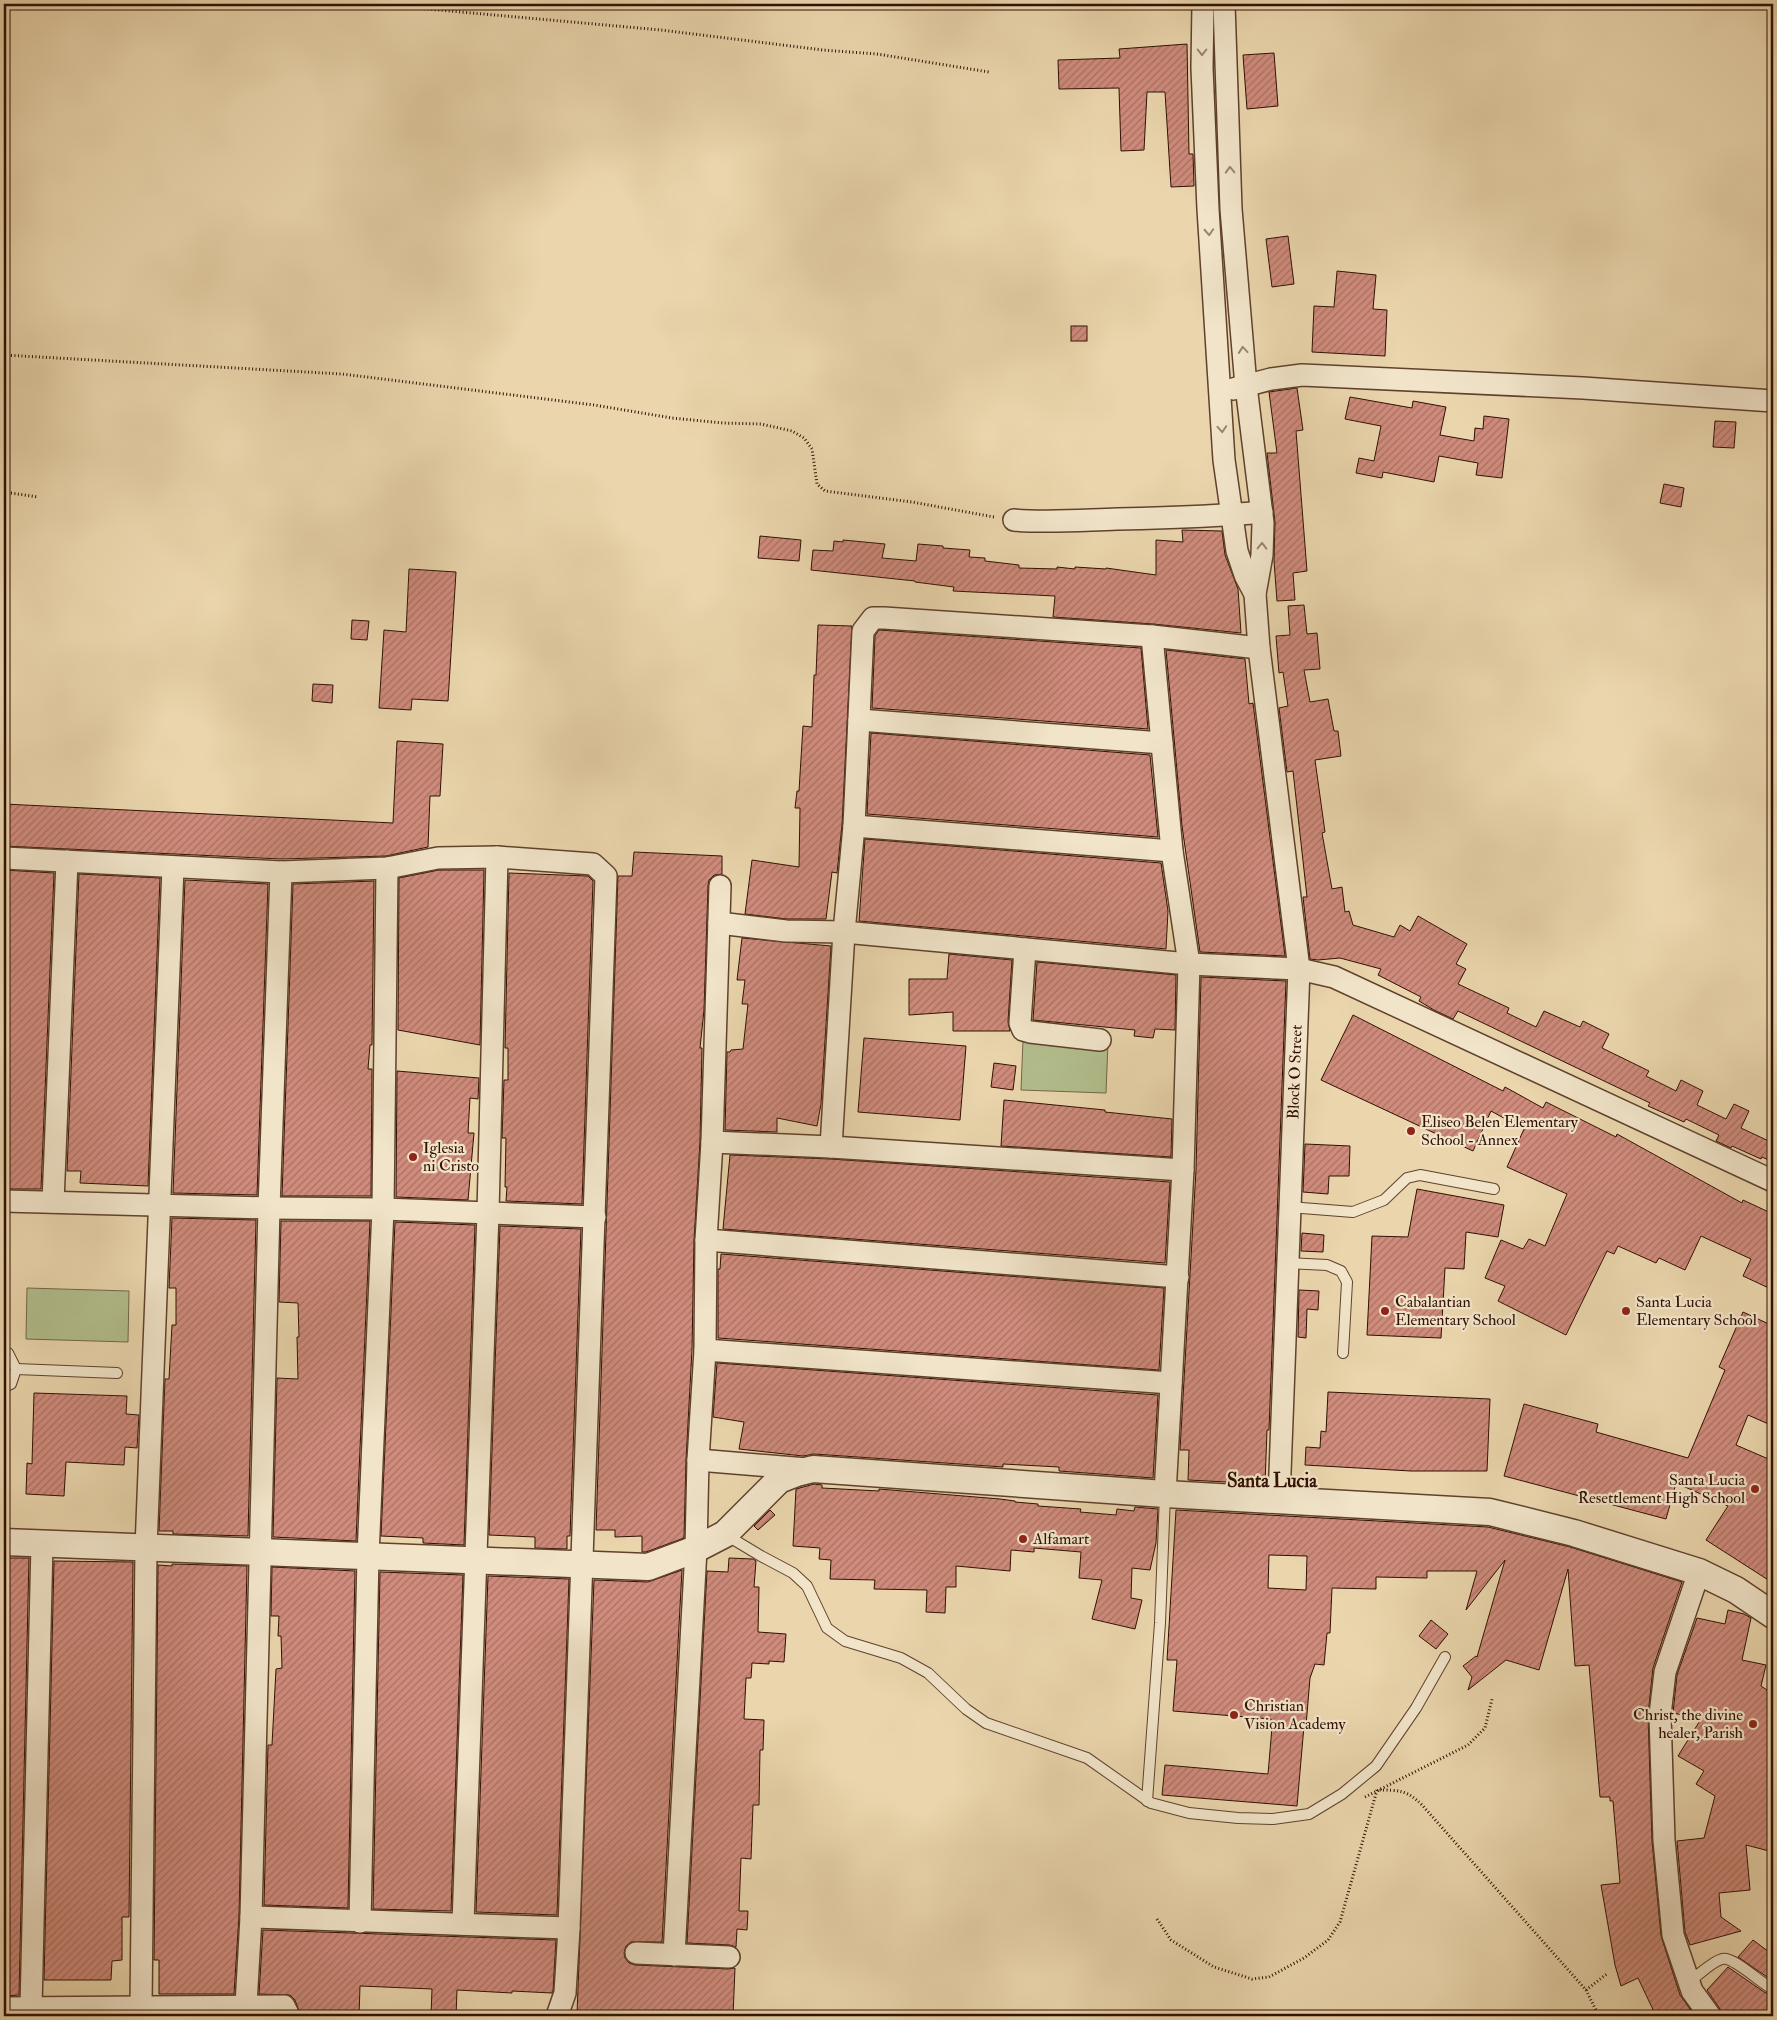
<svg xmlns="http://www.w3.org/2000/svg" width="1777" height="2020" font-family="'IM FELL Double Pica',serif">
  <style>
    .green { fill: #b2be8d; stroke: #726748 }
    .building { fill: url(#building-hatch); stroke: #311003; fill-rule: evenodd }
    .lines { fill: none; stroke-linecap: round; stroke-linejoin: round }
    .service-casing { stroke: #5f412d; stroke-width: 12 }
    .minor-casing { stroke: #5f412d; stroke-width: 24 }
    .tertiary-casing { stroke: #5f412d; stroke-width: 29 }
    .path { stroke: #311003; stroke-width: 3; stroke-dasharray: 1 2.5; stroke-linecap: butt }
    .service { stroke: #f1e4c9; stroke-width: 10 }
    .minor { stroke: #f1e4c9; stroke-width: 21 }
    .tertiary { stroke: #f1e4c9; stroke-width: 26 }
    .oneway { stroke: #9b8570 }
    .poi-dot { fill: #8f2418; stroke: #f1e4c9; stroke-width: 2 }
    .labels { text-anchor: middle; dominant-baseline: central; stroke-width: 4.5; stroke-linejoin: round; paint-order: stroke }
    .street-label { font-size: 16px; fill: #311003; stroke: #f1e4c9 }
    .poi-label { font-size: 16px; fill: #311003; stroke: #f1e4c9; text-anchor: start }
    .quarter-label { font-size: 19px; font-weight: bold; fill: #311003; stroke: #f1e4c9 }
  </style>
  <defs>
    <pattern id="building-hatch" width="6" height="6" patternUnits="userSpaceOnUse" patternTransform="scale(1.25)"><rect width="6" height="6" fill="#cf8b7c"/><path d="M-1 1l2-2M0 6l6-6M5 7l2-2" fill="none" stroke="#a97063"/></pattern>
  </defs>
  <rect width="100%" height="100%" fill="#ead5ac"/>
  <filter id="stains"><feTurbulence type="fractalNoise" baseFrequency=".004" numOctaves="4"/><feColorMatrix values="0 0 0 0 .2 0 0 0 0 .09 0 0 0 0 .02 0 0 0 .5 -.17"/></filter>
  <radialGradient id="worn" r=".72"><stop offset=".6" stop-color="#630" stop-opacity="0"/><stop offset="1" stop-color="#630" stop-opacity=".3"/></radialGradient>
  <!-- green -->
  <g class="green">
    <polygon points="1023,1040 1108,1043 1106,1093 1021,1090"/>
    <polygon points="27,1288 129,1291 128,1342 26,1339"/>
  </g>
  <!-- building -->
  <g class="building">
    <polygon points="1187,44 1189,154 1193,154 1194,186 1171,187 1165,92 1147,92 1144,150 1121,151 1119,88 1059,89 1058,60 1120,58 1119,49"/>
    <polygon points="1274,53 1278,106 1247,109 1243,55"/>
    <polygon points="1288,236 1294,284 1272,287 1266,239"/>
    <polygon points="1337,271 1376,275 1373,309 1387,310 1385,356 1312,352 1314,306 1334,307"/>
    <rect x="1071" y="326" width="16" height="15"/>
    <polygon points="1297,388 1303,430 1296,431 1307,571 1293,573 1295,600 1277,601 1274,561 1275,522 1267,453 1277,453 1269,392"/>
    <polygon points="1350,397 1412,408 1413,401 1446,407 1440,435 1474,441 1475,428 1483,429 1484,416 1509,419 1502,478 1476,475 1478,463 1439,456 1434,482 1383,472 1382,478 1356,473 1359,458 1374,461 1381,426 1345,419"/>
    <polygon points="1715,421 1736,422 1734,448 1713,447"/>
    <polygon points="1664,484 1684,488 1681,507 1660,503"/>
    <polygon points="1182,530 1222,531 1225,555 1238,589 1241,633 1153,624 1053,617 1055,596 953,591 954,587 915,582 915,581 811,570 813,550 833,551 834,541 843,542 843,540 885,544 882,558 916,561 918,544 943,546 943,548 970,550 969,557 985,558 985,561 1019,565 1019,568 1057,569 1057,567 1075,569 1075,567 1106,569 1106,568 1156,575 1156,540 1183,542"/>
    <polygon points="760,536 801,540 799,561 758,558"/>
    <polygon points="409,569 456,572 448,701 412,699 411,710 379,708 384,630 406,632"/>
    <polygon points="1304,605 1307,634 1317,633 1320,669 1304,670 1310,702 1328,699 1334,731 1338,731 1341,756 1315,760 1325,832 1322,833 1332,889 1342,887 1345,912 1349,911 1353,925 1394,937 1400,925 1410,931 1418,916 1467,944 1456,964 1466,969 1458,984 1509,1008 1507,1013 1536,1027 1544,1011 1580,1027 1583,1021 1609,1034 1602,1048 1649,1071 1646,1076 1676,1091 1681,1080 1703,1091 1697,1105 1726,1119 1734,1104 1749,1111 1741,1128 1773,1143 1773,1162 1762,1157 1761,1159 1732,1146 1731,1148 1716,1141 1719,1135 1686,1119 1684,1122 1648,1106 1650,1103 1458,1011 1453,1019 1434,1010 1419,1001 1421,997 1378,975 1381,969 1340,958 1318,960 1310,959 1303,897 1307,897 1293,771 1287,772 1279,708 1288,706 1283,672 1279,673 1276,636 1290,635 1288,606"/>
    <polygon points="352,620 369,621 367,640 351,639"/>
    <polygon points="818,625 852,626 842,825 837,873 832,872 826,919 787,919 745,914 752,860 799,867 800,808 795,808 797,791 799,791 803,726 812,727 814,675 816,675"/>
    <polygon points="879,630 1141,648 1148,729 872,708 875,636"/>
    <polygon points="1166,650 1245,659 1249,704 1253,703 1285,956 1200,952 1182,826"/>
    <polygon points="313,684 333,685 332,703 312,701"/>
    <polygon points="871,733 1150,755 1158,837 867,814"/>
    <polygon points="397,741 443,744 440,796 430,796 428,847 386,856 281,859 4,846 4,804 393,823"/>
    <polygon points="865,839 1161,863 1168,911 1166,949 859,921"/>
    <polygon points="634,852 722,856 722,874 714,875 709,880 708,886 704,1010 700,1048 702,1048 700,1141 694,1240 692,1350 686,1460 684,1538 646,1552 642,1552 642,1536 615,1537 615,1530 596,1530 618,876 632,876"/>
    <polygon points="4,870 54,873 41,1189 4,1189"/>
    <polygon points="439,870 484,870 480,1045 398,1030 399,878"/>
    <polygon points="509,873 588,876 593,881 582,1204 506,1201 507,1187 505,1187 506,1138 502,1138 504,1080 508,1080 508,1048 505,1048"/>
    <polygon points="79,874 160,878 148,1186 80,1183 81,1171 67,1171"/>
    <polygon points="185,880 268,884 257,1195 173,1193"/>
    <polygon points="374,881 372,1045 370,1045 368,1069 372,1069 371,1196 282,1196 293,884"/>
    <polygon points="742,938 831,946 821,1104 817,1126 777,1118 777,1132 725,1130 727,1052 730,1052 731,1050 743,1049 748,1004 742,1004 745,980 737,980"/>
    <polygon points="949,954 1012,960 1008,1022 1010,1031 953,1031 953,1012 909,1015 909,979 947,979"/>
    <polygon points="1037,962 1176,975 1175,1030 1155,1029 1153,1038 1134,1036 1135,1030 1033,1020"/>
    <polygon points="1201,977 1286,981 1269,1430 1267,1430 1265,1484 1188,1480 1189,1450 1180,1450 1196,1170"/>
    <polygon points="1353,1015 1503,1091 1505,1087 1543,1108 1546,1102 1616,1137 1617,1134 1742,1203 1743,1200 1773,1214 1773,1290 1743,1276 1751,1259 1701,1236 1685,1270 1659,1258 1656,1263 1618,1246 1614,1254 1607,1251 1566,1335 1498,1301 1505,1286 1485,1278 1501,1240 1523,1249 1529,1239 1545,1246 1567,1194 1507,1167 1524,1129 1491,1111 1473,1151 1321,1080"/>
    <polygon points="864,1038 966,1046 960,1120 858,1112"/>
    <polygon points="994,1063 1016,1066 1013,1090 991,1087"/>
    <polygon points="397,1071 479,1078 478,1099 470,1098 468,1133 474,1133 468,1200 396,1197"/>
    <polygon points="1004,1100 1105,1110 1105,1112 1172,1119 1171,1157 1001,1146"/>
    <polygon points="1305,1144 1350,1146 1349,1176 1329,1176 1328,1194 1303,1192"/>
    <polygon points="730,1155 830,1159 1170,1182 1165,1263 723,1229"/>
    <polygon points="1417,1189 1504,1205 1498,1237 1466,1232 1464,1269 1445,1268 1441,1338 1367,1335 1372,1236 1408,1237"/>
    <polygon points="172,1218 256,1220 248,1536 173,1534 173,1531 159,1531 165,1379 169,1379 172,1325 176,1325 176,1288 169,1288"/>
    <polygon points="281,1221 370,1221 356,1541 273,1537 277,1378 298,1379 297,1337 299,1337 298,1303 279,1302"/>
    <polygon points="395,1222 475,1225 464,1545 423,1543 423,1538 381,1536"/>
    <polygon points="500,1226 581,1229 570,1536 567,1536 567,1549 535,1548 535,1537 489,1535"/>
    <polygon points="1302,1233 1324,1235 1323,1252 1301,1251"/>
    <polygon points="721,1254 1164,1288 1159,1370 718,1338 718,1269 720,1269"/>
    <polygon points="1299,1290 1319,1291 1318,1310 1307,1309 1306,1338 1298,1337"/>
    <polygon points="1743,1312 1773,1326 1773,1426 1748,1415 1736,1445 1773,1461 1773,1583 1706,1540 1728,1506 1676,1483 1666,1519 1504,1476 1524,1404 1598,1424 1596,1432 1688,1458 1725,1370 1719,1367"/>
    <polygon points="717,1363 1158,1395 1153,1478 1059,1471 1059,1467 1003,1464 1003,1467 814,1454 803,1456 739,1449 744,1422 713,1417"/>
    <polygon points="1328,1392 1490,1399 1487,1471 1411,1471 1305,1465 1306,1447 1320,1448 1321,1431 1326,1432"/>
    <polygon points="34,1393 127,1396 126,1414 139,1415 137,1448 125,1447 124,1465 66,1462 64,1496 26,1494 27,1463 32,1464"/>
    <polygon points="814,1484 822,1485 822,1488 879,1491 879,1489 1000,1499 1015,1501 1015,1502 1038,1504 1038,1506 1081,1509 1080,1512 1116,1515 1117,1509 1134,1511 1135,1507 1158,1509 1156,1543 1150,1570 1132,1568 1131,1598 1142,1600 1135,1629 1092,1619 1102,1580 1079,1578 1081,1552 1034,1548 1034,1552 1011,1550 1010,1571 956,1566 956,1587 946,1587 945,1613 926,1612 927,1590 874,1589 875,1580 830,1579 831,1560 819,1559 820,1548 793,1546 796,1489"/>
    <polygon points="770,1510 775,1515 758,1530 754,1526"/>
    <path d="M 1176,1510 L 1488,1527 L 1570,1547 L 1682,1582 L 1653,1668 L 1648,1715 L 1652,1841 L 1661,1936 L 1680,1995 L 1695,2016 L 1656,2016 L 1638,1978 L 1621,1986 L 1615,1965 L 1601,1885 L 1620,1883 L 1613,1801 L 1610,1801 L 1610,1797 L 1600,1797 L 1589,1665 L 1575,1666 L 1568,1569 L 1539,1670 L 1506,1660 L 1468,1690 L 1472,1677 L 1463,1666 L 1476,1656 L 1477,1657 L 1505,1560 L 1466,1610 L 1477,1571 L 1427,1571 L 1427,1578 L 1376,1577 L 1376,1589 L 1332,1588 L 1330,1633 L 1327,1633 L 1324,1665 L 1315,1664 L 1310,1678 L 1306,1726 L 1304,1726 L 1297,1806 L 1162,1795 L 1165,1765 L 1268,1774 L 1272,1727 L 1271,1726 L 1271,1719 L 1173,1711 L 1177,1660 L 1167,1660 ZM 1269,1555 L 1307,1556 L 1306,1590 L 1268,1588 Z"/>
    <polygon points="4,1558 29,1558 19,1995 4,1996"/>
    <polygon points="729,1558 753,1559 756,1561 754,1587 759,1587 758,1632 786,1634 784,1662 769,1661 769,1664 752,1663 751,1678 746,1678 744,1719 764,1720 763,1750 760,1750 759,1805 753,1805 751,1859 741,1858 739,1911 748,1911 747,1930 737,1929 736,1947 730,1945 687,1943 707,1571 728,1572"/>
    <polygon points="54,1561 133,1562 129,1917 122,1917 122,1960 112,1961 111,1980 44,1980"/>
    <polygon points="172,1564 247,1566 239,1916 234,1994 159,1994 159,1960 154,1960 158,1565 172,1566"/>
    <polygon points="272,1567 355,1571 348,1908 264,1905 268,1745 272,1745 276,1669 282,1668 281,1636 278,1636 279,1616 271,1616"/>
    <polygon points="682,1570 662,1942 631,1942 626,1946 624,1953 625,1958 629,1963 635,1965 728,1969 735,1968 733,2016 658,2016 598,2013 598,2015 577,2014 594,1580 648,1582"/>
    <polygon points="380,1572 463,1575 451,1911 373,1909"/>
    <polygon points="488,1576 569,1579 557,1915 476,1912"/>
    <polygon points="1728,1610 1744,1614 1751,1618 1742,1660 1766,1665 1761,1686 1773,1694 1773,1852 1746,1845 1750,1890 1719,1893 1721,1917 1741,1931 1690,1945 1685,1932 1677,1841 1704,1838 1715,1796 1696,1784 1704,1771 1678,1756 1701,1719 1673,1713 1677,1675 1697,1618 1725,1624"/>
    <polygon points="1431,1620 1448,1634 1436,1649 1419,1636"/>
    <polygon points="263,1930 556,1940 553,1991 552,1993 512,1991 512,1993 457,1990 456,2016 431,2016 432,1989 360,1986 359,2016 301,2016 295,2000 290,1995 259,1994"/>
    <polygon points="1753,1940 1773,1955 1773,1981 1738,1957"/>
    <polygon points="1728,1967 1764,1992 1773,1996 1773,2006 1764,2016 1722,2016 1720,2009 1707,1990"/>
  </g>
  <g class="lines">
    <defs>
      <g id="service">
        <polyline points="1289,1207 1353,1212 1384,1200 1407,1178 1420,1175 1494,1189"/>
        <polyline points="1287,1263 1327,1265 1341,1271 1347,1282 1343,1353"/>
        <polyline points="4,1351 8,1353 16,1369 11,1384 4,1387"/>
        <polyline points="16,1369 117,1373"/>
        <polyline points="726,1535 761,1556 793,1573 807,1586 827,1628 845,1641 901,1658 928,1673 966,1709 986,1723 1087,1758 1151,1803 1189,1813 1238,1818 1273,1819 1309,1814 1342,1794 1376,1766 1416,1708 1445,1657"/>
        <polyline points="1147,1801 1160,1623 1165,1495"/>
        <path d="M 1689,1982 C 1699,1975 1711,1962 1722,1959 C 1734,1956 1761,1984 1773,1989"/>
      </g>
      <g id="minor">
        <polyline points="1203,4 1202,68 1208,209 1224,460 1237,551 1245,575 1255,594"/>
        <polyline points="1224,4 1231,209 1246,386 1263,523 1262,555 1255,594 1259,648 1299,969 1279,1499"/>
        <polyline points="1233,389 1271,379 1302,375 1583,388 1773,401"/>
        <path d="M 1014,520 C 1049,523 1083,520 1117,519 C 1165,518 1214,517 1262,512"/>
        <polyline points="1152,636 1172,851 1189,964 1183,1170 1165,1494"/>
        <polyline points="859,720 1162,743"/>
        <polyline points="854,826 1172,851"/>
        <polyline points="4,858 281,872 387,868 438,858 497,857 593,864 606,876 569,1928 565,1993 557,2016"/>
        <polyline points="719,923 786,931 844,932 1189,964 1299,969 1334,977 1773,1181"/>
        <polyline points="1025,949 1020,1023 1023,1030 1030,1032 1100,1040"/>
        <polyline points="712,1142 831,1147 1183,1170"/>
        <polyline points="831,1147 844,932 854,826 863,631 873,618 884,618 1152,636 1259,648"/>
        <polyline points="4,1201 269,1208 383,1209 595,1217"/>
        <polyline points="53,1202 67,861"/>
        <polyline points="706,1240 1178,1277"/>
        <polyline points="705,1350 1171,1383"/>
        <polyline points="698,1460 807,1469"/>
        <polyline points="1699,1572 1665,1672 1660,1715 1664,1840 1673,1935 1692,1991 1710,2016"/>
        <polyline points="251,1917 569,1928"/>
        <polyline points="360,1922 368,1556 383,1209 387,868"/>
        <polyline points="463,1924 488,1213 497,857"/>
        <polyline points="636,1953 729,1957"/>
        <polyline points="674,1955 696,1549 698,1460 705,1350 706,1240 712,1142 720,886"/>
        <polyline points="246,2005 251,1917 269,1208 281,872"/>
        <polyline points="141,2006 146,1548 173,867"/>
        <polyline points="4,2008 284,2006 289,2016"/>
        <polyline points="31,2008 42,1544"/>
      </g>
      <polyline id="tertiary" points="4,1542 648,1567 696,1549 725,1534 779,1480 797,1473 813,1469 1165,1494 1490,1512 1574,1533 1699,1572 1736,1590 1773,1615"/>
    </defs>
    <!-- service casing -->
    <use href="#service" class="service-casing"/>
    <!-- minor casing -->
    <use href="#minor" class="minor-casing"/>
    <!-- tertiary casing -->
    <use href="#tertiary" class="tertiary-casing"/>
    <!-- path -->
    <g class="path">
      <polyline points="372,4 661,30 823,50 877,54 989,72"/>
      <polyline points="4,355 342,374 594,405 672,418 723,423 761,424 792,431 804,438 812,449 817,484 825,491 912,502 994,517"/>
      <polyline points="4,492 38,497"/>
      <polyline points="1365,1797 1468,1745 1485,1728 1492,1699"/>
      <path d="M 1157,1919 L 1171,1940 L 1214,1967 L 1252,1979 L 1269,1977 L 1304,1958 L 1328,1940 L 1340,1922 L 1377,1790 C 1399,1790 1407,1790 1422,1805 L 1586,1990 L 1599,2016"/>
      <polyline points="1586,1990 1608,1973"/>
    </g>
    <!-- service -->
    <use href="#service" class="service"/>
    <!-- minor -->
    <use href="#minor" class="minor"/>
    <!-- tertiary -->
    <use href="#tertiary" class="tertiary"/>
  </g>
  <!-- one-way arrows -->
  <defs><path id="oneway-chevron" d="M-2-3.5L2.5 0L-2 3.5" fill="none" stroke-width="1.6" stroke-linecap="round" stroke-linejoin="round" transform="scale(1.25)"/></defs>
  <g class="oneway">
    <use href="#oneway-chevron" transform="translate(1202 52) rotate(90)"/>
    <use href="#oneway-chevron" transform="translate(1230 170) rotate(-92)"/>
    <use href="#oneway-chevron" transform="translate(1209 232) rotate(87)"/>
    <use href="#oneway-chevron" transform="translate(1243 350) rotate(-95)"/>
    <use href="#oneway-chevron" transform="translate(1222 429) rotate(86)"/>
    <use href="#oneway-chevron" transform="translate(1262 546) rotate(-89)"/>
  </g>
  <!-- markers -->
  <g class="poi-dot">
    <circle cx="1411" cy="1131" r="5"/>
    <circle cx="413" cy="1157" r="5"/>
    <circle cx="1385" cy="1311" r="5"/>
    <circle cx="1626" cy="1311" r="5"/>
    <circle cx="1755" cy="1489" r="5"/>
    <circle cx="1023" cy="1539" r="5"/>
    <circle cx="1234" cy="1715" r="5"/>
    <circle cx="1753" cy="1724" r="5"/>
  </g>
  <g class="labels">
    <!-- street labels -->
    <g class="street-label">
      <text transform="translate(1295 1072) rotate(-88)">Block O Street</text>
    </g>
    <!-- poi labels -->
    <g class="poi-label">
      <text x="1421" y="1122">Eliseo Belen Elementary<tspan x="1421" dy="18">School - Annex</tspan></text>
      <text x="423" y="1148">Iglesia<tspan x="423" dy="18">ni Cristo</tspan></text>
      <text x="1395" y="1302">Cabalantian<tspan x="1395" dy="18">Elementary School</tspan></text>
      <text x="1636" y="1302">Santa Lucia<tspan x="1636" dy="18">Elementary School</tspan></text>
      <text x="1745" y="1480" text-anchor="end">Santa Lucia<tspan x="1745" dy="18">Resettlement High School</tspan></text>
      <text x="1033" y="1539">Alfamart</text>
      <text x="1244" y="1706">Christian<tspan x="1244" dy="18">Vision Academy</tspan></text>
      <text x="1743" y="1715" text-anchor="end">Christ, the divine<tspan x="1743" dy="18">healer, Parish</tspan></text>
    </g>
    <!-- quarter labels -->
    <g class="quarter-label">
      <text x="1272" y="1481">Santa Lucia</text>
    </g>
  </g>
  <!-- margin -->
  <rect width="1777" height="2020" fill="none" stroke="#ead5ac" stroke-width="20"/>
  <rect x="5" y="5" width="1767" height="2010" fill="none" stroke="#311003" stroke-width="2.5"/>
  <rect x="10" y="10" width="1757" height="2000" fill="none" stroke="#311003"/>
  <rect width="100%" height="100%" filter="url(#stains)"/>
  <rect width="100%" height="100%" fill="url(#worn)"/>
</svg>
